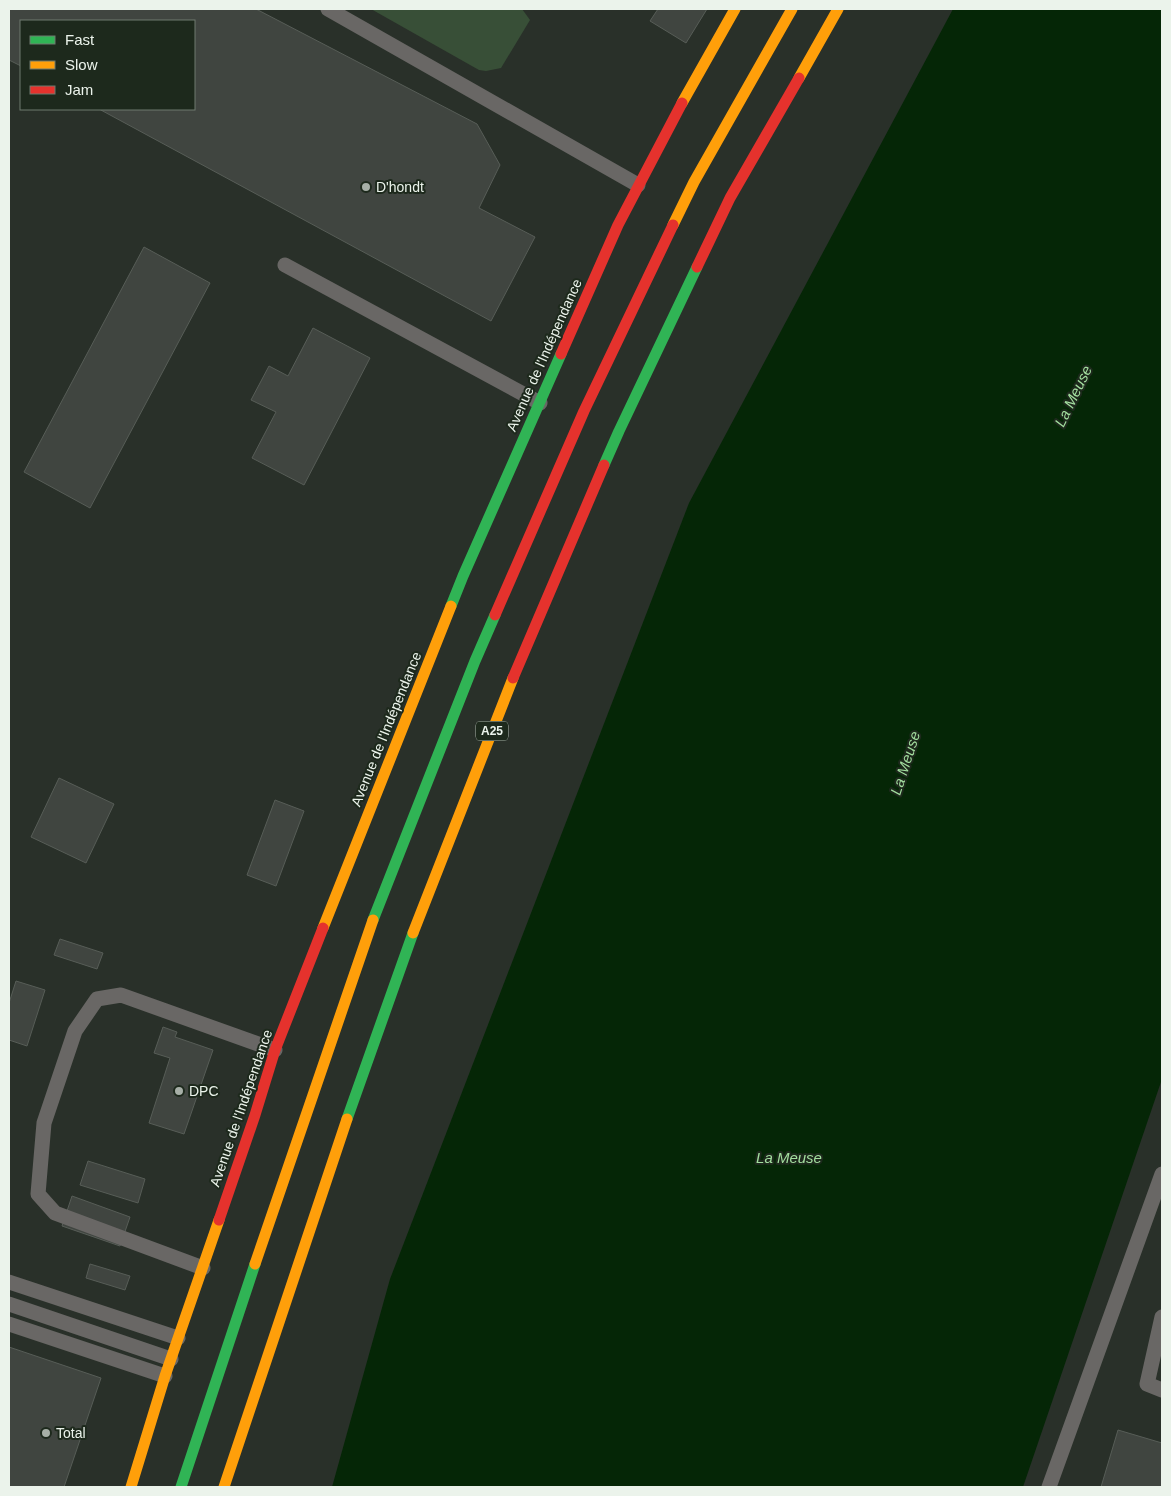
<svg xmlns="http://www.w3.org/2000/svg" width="1171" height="1496" font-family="Helvetica,sans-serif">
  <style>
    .green { fill: #384f37 }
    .water { fill: #052606 }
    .building { fill: #404540; stroke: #575d57 }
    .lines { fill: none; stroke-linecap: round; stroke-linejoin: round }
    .lane { stroke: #696765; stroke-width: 15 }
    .fast { stroke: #30b455; stroke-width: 11 }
    .slow { stroke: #ff9f0a; stroke-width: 11 }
    .jam { stroke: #e5322d; stroke-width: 11 }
    .poi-dot { fill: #a7afa7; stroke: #1d291c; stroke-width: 2 }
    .labels { text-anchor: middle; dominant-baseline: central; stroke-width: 4; stroke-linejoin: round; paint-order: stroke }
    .shield { fill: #1d291c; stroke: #adb6ad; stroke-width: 1 }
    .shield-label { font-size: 12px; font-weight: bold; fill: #ebf3eb }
    .poi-label { font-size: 14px; fill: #ebf3eb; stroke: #1d291c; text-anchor: start }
    .street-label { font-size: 14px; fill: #ebf3eb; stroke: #1d291c }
    .water-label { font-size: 15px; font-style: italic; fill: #a3de9f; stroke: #1d291c }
  </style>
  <rect width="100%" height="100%" fill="#293029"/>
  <!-- green -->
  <polygon class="green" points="371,9 522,9 530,20 501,68 486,71 479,70"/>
  <!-- water -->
  <polygon class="water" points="953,9 1162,9 1162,1079 1023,1487 332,1487 390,1279 689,503"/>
  <!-- building -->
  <g class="building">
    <polygon points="10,9 256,9 477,124 500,165 479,208 535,237 491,321 99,109 194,109 194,21 21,21 21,66 9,60 9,11"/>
    <polygon points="658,9 707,9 686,43 650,21"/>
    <polygon points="144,247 210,283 90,508 24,472"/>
    <polygon points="313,328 370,358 304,485 252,458 276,412 251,400 269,366 288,376"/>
    <polygon points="59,778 114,804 86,863 31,837"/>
    <polygon points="275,800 304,811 276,886 247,875"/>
    <polygon points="60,939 103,953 97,969 54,955"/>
    <polygon points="16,981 45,990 27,1046 9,1040 9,1003"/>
    <polygon points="163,1027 177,1032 175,1037 213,1050 184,1134 149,1123 170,1058 154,1053"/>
    <polygon points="88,1161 145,1179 138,1203 80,1185"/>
    <polygon points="72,1196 130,1217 120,1246 62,1226"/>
    <polygon points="90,1264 130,1276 125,1290 86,1278"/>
    <polygon points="9,1347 101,1378 64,1487 9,1487"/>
    <polygon points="1118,1430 1162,1443 1162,1487 1101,1487"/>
  </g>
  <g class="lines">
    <!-- lane -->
    <g class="lane">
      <polyline points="328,9 638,185"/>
      <polyline points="285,265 540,403"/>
      <polyline points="203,1268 55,1213 38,1194 44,1123 75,1031 97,999 121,995 275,1050"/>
      <polyline points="9,1282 178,1338"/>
      <polyline points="9,1304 171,1359"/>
      <polyline points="1162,1317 1147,1384 1162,1390"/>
      <polyline points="9,1324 165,1376"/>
      <polyline points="1049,1487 1162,1174"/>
    </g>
    <!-- fast -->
    <g class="fast">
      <polyline points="604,465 619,431 697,267"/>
      <polyline points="451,606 463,576 561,354"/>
      <polyline points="373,920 475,661 495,615"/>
      <polyline points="347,1119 413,933"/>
      <polyline points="181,1487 255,1264"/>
    </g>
    <!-- slow -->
    <g class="slow">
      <polyline points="799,78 838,9"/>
      <polyline points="682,103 735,9"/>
      <polyline points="673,225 694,182 792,9"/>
      <polyline points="323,928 451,606"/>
      <polyline points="413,933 513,678"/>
      <polyline points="255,1264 373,920"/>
      <polyline points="131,1487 165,1376 219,1220"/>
      <polyline points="224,1487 347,1119"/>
    </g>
    <!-- jam -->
    <g class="jam">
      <polyline points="697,267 730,198 799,78"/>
      <polyline points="561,354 618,225 682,103"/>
      <polyline points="495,615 584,411 673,225"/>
      <polyline points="513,678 604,465"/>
      <polyline points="219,1220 255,1115 275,1050 323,928"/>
    </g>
  </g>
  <!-- markers -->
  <g class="poi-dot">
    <circle cx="366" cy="187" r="5"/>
    <circle cx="179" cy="1091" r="5"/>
    <circle cx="46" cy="1433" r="5"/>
  </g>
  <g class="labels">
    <!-- shield labels -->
    <rect class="shield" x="476" y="721.5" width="32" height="19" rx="4"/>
    <g class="shield-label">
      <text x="492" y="731">A25</text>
    </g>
    <!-- poi labels -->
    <g class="poi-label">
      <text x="376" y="187">D'hondt</text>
      <text x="189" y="1091">DPC</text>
      <text x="56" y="1433">Total</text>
    </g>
    <!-- street labels -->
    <g class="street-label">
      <text transform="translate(544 355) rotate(-66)">Avenue de l'Indépendance</text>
      <text transform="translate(386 729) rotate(-68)">Avenue de l'Indépendance</text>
      <text transform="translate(241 1108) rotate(-71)">Avenue de l'Indépendance</text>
    </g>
    <!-- water labels -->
    <g class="water-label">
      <text transform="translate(1073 396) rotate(-64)">La Meuse</text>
      <text transform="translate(905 763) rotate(-72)">La Meuse</text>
      <text x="789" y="1157">La Meuse</text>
    </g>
  </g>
  <!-- border -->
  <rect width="1171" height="1496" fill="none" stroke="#ebf3eb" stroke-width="20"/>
  <!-- legend -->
  <rect x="20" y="20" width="175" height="90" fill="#1d291c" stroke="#6f7a6f"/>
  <rect x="30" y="36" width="25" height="8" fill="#30b455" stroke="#6f7a6f"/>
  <text x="65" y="45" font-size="15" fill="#ebf3eb">Fast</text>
  <rect x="30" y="61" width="25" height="8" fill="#ff9f0a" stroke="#6f7a6f"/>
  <text x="65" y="70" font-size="15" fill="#ebf3eb">Slow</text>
  <rect x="30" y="86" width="25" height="8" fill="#e5322d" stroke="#6f7a6f"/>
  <text x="65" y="95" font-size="15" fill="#ebf3eb">Jam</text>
</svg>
